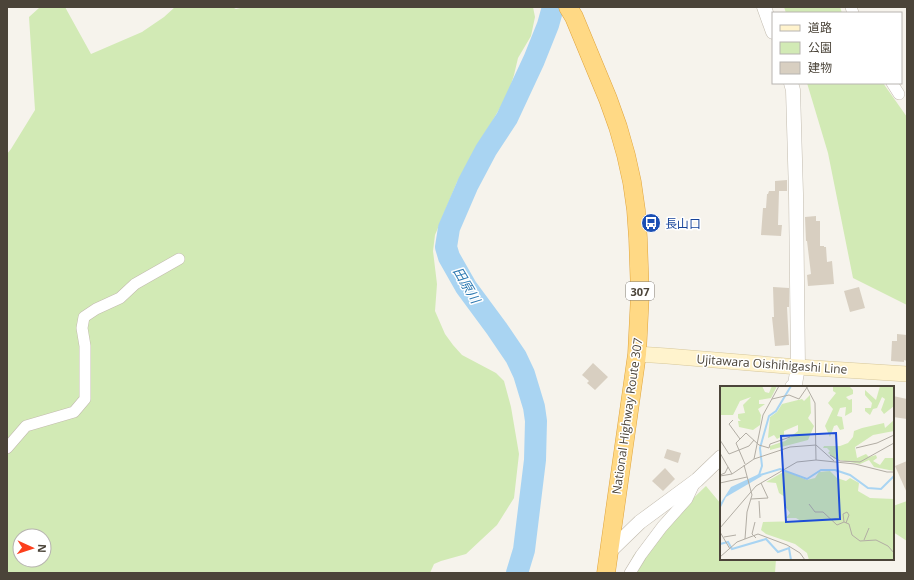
<svg xmlns="http://www.w3.org/2000/svg" width="914" height="580" font-family="'Open Sans','Noto Sans JP',sans-serif">
  <style>
    .green { fill: #d2eab5; fill-rule: evenodd }
    .lines { fill: none; stroke-linecap: round; stroke-linejoin: round }
    .river { stroke: #a9d4f2; stroke-width: 22 }
    .building { fill: #d8cfc1 }
    .minor-casing { stroke: #c2bbae; stroke-width: 12 }
    .tertiary-casing { stroke: #c2bbae; stroke-width: 15 }
    .secondary-casing { stroke: #d6c79b; stroke-width: 16 }
    .trunk-casing { stroke: #e0a43c; stroke-width: 19 }
    .minor { stroke: #fff; stroke-width: 11 }
    .tertiary { stroke: #fff; stroke-width: 14 }
    .secondary { stroke: #fff3cd; stroke-width: 15 }
    .trunk { stroke: #ffd985; stroke-width: 18 }
    .labels { text-anchor: middle; dominant-baseline: central; stroke-width: 3; stroke-linejoin: round; paint-order: stroke }
    .shield { fill: #fff; stroke: #817c74; stroke-width: 1 }
    .shield-label { font-size: 11px; font-weight: bold; fill: #4b4439 }
    .transit-label { font-size: 12px; fill: #164399; stroke: #fff; text-anchor: start }
    .street-label { font-size: 12px; fill: #4b4439; stroke: #fff }
    .water-label { font-size: 13px; font-style: italic; fill: #2e7ab2; stroke: #fff }
    .inset-river { fill: none; stroke: #a9d4f2; stroke-width: 2 }
    .inset-road { fill: none; stroke: #b2ada4; stroke-width: 1 }
    .view { fill: #1d4ed8; fill-opacity: 0.15; stroke: #1d4ed8; stroke-width: 2 }
    .inset-edge { fill: none; stroke: #4b4439; stroke-width: 2 }
  </style>
  <rect width="100%" height="100%" fill="#f6f3ec"/>
  <!-- green -->
  <g class="green">
    <path d="M 48,7 L 65,7 L 91,54 L 142,32 L 164,17 L 175,7 L 232,7 L 236,9 L 245,7 L 533,7 L 535,17 L 531,36 L 518,58 L 514,75 L 508,94 L 457,182 L 435,235 L 433,251 L 437,284 L 435,311 L 445,334 L 453,345 L 462,355 L 496,373 L 504,381 L 511,407 L 519,454 L 514,498 L 497,525 L 466,554 L 441,561 L 434,564 L 430,573 L 7,573 L 7,154 L 11,149 L 35,110 L 29,17 L 39,8 ZM 20,536 L 44,536 L 44,560 L 20,560 Z"/>
    <polygon points="784,7 840,7 842,13 786,13"/>
    <polygon points="807,83 883,83 907,117 907,305 853,278 828,153"/>
    <polygon points="706,486 721,504 721,559 776,559 775,573 628,573 633,556"/>
    <polygon points="907,501 907,541 893,532 893,506"/>
  </g>
  <g class="lines">
    <!-- river -->
    <polyline class="river" points="517,573 524,550 535,460 536,421 534,407 524,374 516,357 497,329 466,287 449,257 446,247 449,228 468,184 486,150 507,118 534,60 548,25 553,7"/>
  </g>
  <!-- building -->
  <g class="building">
    <polygon points="787,180 787,191 775,191 775,181"/>
    <polygon points="769,191 779,191 778,225 782,225 781,236 761,235 763,208 766,208 767,194 768,194"/>
    <polygon points="816,216 816,221 820,221 820,246 824,246 824,247 826,247 827,262 832,261 834,284 808,286 807,275 811,274 807,241 806,241 805,217"/>
    <polygon points="773,287 789,288 789,307 787,307 789,345 775,346 772,317 774,317"/>
    <polygon points="859,287 865,308 850,312 844,291"/>
    <polygon points="897,334 907,335 907,361 904,360 904,362 891,361 892,341 897,341"/>
    <polygon points="593,363 608,377 595,390 587,383 589,381 582,375"/>
    <polygon points="893,396 907,399 907,419 893,417"/>
    <polygon points="667,449 681,453 678,463 664,458"/>
    <polygon points="907,461 907,493 895,466"/>
    <polygon points="665,468 675,479 663,491 652,481"/>
  </g>
  <g class="lines">
    <defs>
      <g id="minor">
        <polyline points="851,7 853,13"/>
        <polyline points="892,83 899,94"/>
        <polyline points="7,448 26,426 74,412 85,399 85,346 82,328 84,317 96,309 120,298 135,284 179,259"/>
        <polyline points="630,573 641,555 662,527 687,499 695,482"/>
      </g>
      <g id="tertiary">
        <polyline points="764,7 773,32"/>
        <polyline points="791,83 793,90 796,194 798,367 795,384 792,387"/>
        <polyline points="608,553 640,522 697,480 721,457"/>
      </g>
      <polyline id="secondary" points="637,354 667,356 798,367 907,374"/>
      <polyline id="trunk" points="568,7 574,17 608,99 618,127 626,155 632,182 636,210 638,238 640,294 637,354 606,573"/>
    </defs>
    <!-- minor casing -->
    <use href="#minor" class="minor-casing"/>
    <!-- tertiary casing -->
    <use href="#tertiary" class="tertiary-casing"/>
    <!-- secondary casing -->
    <use href="#secondary" class="secondary-casing"/>
    <!-- trunk casing -->
    <use href="#trunk" class="trunk-casing"/>
    <!-- minor -->
    <use href="#minor" class="minor"/>
    <!-- tertiary -->
    <use href="#tertiary" class="tertiary"/>
    <!-- secondary -->
    <use href="#secondary" class="secondary"/>
    <!-- trunk -->
    <use href="#trunk" class="trunk"/>
  </g>
  <!-- icons -->
  <defs>
    <symbol id="bus-disc" viewBox="-11 -11 22 22"><circle r="9.5" fill="#1a4fb4" stroke="#fff"/><path d="M-5-6H5V4H4V6H2V4H-2V6H-4V4H-5ZM-3.5-4V0h7V-4ZM-3.5 1.2v1.5H-2V1.2ZM2 1.2v1.5H3.5V1.2Z" fill="#fff"/></symbol>
  </defs>
  <g fill-rule="evenodd">
    <use href="#bus-disc" x="640" y="212" width="22" height="22"/>
  </g>
  <g class="labels">
    <!-- shield labels -->
    <rect class="shield" x="626" y="282" width="28" height="18" rx="3"/>
    <g class="shield-label">
      <text x="640" y="291">307</text>
    </g>
    <!-- transit labels -->
    <g class="transit-label">
      <text x="665" y="223">長山口</text>
    </g>
    <!-- street labels -->
    <g class="street-label">
      <text transform="translate(772 364) rotate(4)">Ujitawara Oishihigashi Line</text>
      <text transform="translate(627 416) rotate(-82)">National Highway Route 307</text>
    </g>
    <!-- water labels -->
    <g class="water-label">
      <text transform="translate(467 285) rotate(59)">田原川</text>
    </g>
  </g>
  <!-- overview -->
  <g transform="translate(720 386)">
    <rect width="174" height="174" fill="#f6f3ec"/>
    <path d="M 0,0 L 42,0 L 45,6 L 49,7 L 52,0 L 57,0 L 51,12 L 39,14 L 39,18 L 45,18 L 38,23 L 41,29 L 40,39 L 33,44 L 19,41 L 18,35 L 21,35 L 18,32 L 18,28 L 25,27 L 23,19 L 31,11 L 20,15 L 13,29 L 1,29 ZM 113,0 L 129,0 L 133,4 L 133,8 L 126,11 L 129,14 L 132,13 L 132,26 L 125,30 L 126,21 L 120,22 L 117,30 L 122,31 L 124,43 L 120,44 L 117,39 L 114,40 L 110,51 L 105,40 L 113,23 L 108,17 L 116,7 L 113,5 ZM 160,0 L 174,0 L 174,20 L 164,28 L 161,24 L 165,13 L 162,11 L 157,22 L 153,23 L 150,29 L 145,25 L 145,22 L 151,22 L 152,17 L 145,9 L 145,4 L 156,14 ZM 90,9 L 91,27 L 88,32 L 94,40 L 88,54 L 50,64 L 50,60 L 65,55 L 78,45 L 78,39 L 64,45 L 64,49 L 57,53 L 54,49 L 48,52 L 50,31 L 57,26 L 62,18 L 82,13 L 84,15 ZM 174,34 L 174,45 L 153,49 L 135,61 L 137,72 L 146,68 L 149,71 L 156,69 L 157,72 L 153,75 L 160,79 L 165,72 L 173,72 L 174,85 L 154,81 L 149,74 L 140,78 L 115,73 L 108,67 L 110,65 L 107,62 L 103,62 L 104,60 L 120,60 L 128,57 L 133,51 L 134,45 L 142,42 L 164,37 L 165,42 ZM 65,85 L 87,94 L 95,92 L 99,86 L 110,85 L 117,92 L 126,95 L 130,92 L 139,97 L 138,105 L 150,112 L 174,113 L 174,174 L 89,174 L 87,167 L 75,158 L 46,148 L 41,144 L 43,136 L 81,135 L 76,132 L 66,132 L 70,127 L 64,119 L 65,111 L 59,107 L 56,97 L 46,96 Z" fill="#d2eab5"/>
    <path d="M 39,88 L 39,90 L 42,90 L 6,111 L 0,123 L 0,118 L 11,101 Z" fill="#a9d4f2"/>
    <path class="inset-river" d="M 39,89 L 42,80 L 40,62 L 49,30 L 56,25 L 71,0M 37,90 L 60,83 L 87,93 L 101,84 L 115,84 L 130,89 L 148,102 L 161,103 L 174,90M 0,158 L 8,156 L 12,163 L 46,153 L 58,166 L 69,162 L 71,174"/>
    <path class="inset-road" d="M 86,0 L 95,17 L 96,74M 52,13 L 69,9 L 79,13 L 88,0M 13,34 L 9,38 L 20,53M 0,54 L 9,68 L 29,60 L 34,54M 136,62 L 157,57 L 174,49M 0,67 L 12,88M 110,69 L 120,75 L 140,76 L 174,57M 34,73 L 70,61 L 96,59 L 114,75M 25,78 L 16,57 L 26,47 L 39,59 L 49,62 L 50,58 L 70,51M 24,79 L 32,109 L 27,126 L 25,153M 0,89 L 5,87 L 8,81M 0,90 L 12,88 L 34,73 L 43,29 L 59,0M 0,97 L 27,91M 31,113 L 48,112 L 41,97M 39,115 L 40,132M 89,118 L 95,126 L 103,126 L 117,139 L 124,136 L 129,138 L 132,149 L 140,155 L 156,154 L 168,160 L 174,167M 35,136 L 32,148 L 36,152M 124,136 L 123,128 L 127,126 L 129,129 L 126,137M 0,142 L 36,100 L 77,76 L 96,74 L 135,78 L 167,86 L 174,86M 0,146 L 10,163M 4,151 L 16,149M 144,154 L 149,142M 0,171 L 17,156 L 38,148 L 67,159 L 80,167 L 85,174"/>
    <path class="view" d="M 116,47 L 120,133 L 66,136 L 61,50 Z"/>
    <rect width="174" height="174" class="inset-edge"/>
  </g>
  <!-- border -->
  <rect width="914" height="580" fill="none" stroke="#4b4439" stroke-width="16"/>
  <!-- legend -->
  <rect x="772" y="12" width="130" height="72" fill="#ffffff" stroke="#b7b4b0"/>
  <rect x="780" y="25" width="20" height="6" fill="#fff3cd" stroke="#b7b4b0"/>
  <text x="808" y="32" font-size="12" fill="#4b4439">道路</text>
  <rect x="780" y="42" width="20" height="12" fill="#d2eab5" stroke="#b7b4b0"/>
  <text x="808" y="52" font-size="12" fill="#4b4439">公園</text>
  <rect x="780" y="62" width="20" height="12" fill="#d8cfc1" stroke="#b7b4b0"/>
  <text x="808" y="72" font-size="12" fill="#4b4439">建物</text>
  <!-- north arrow -->
  <g transform="translate(32 548) rotate(93)"><circle r="19" fill="#ffffff" stroke="#b7b4b0"/>
  <path d="M0-3L7 15L0 10L-7 15Z" fill="#fc3f1d"/>
  <text y="-6" font-size="11" font-weight="bold" text-anchor="middle" fill="#4b4439">N</text>
  </g>
</svg>
